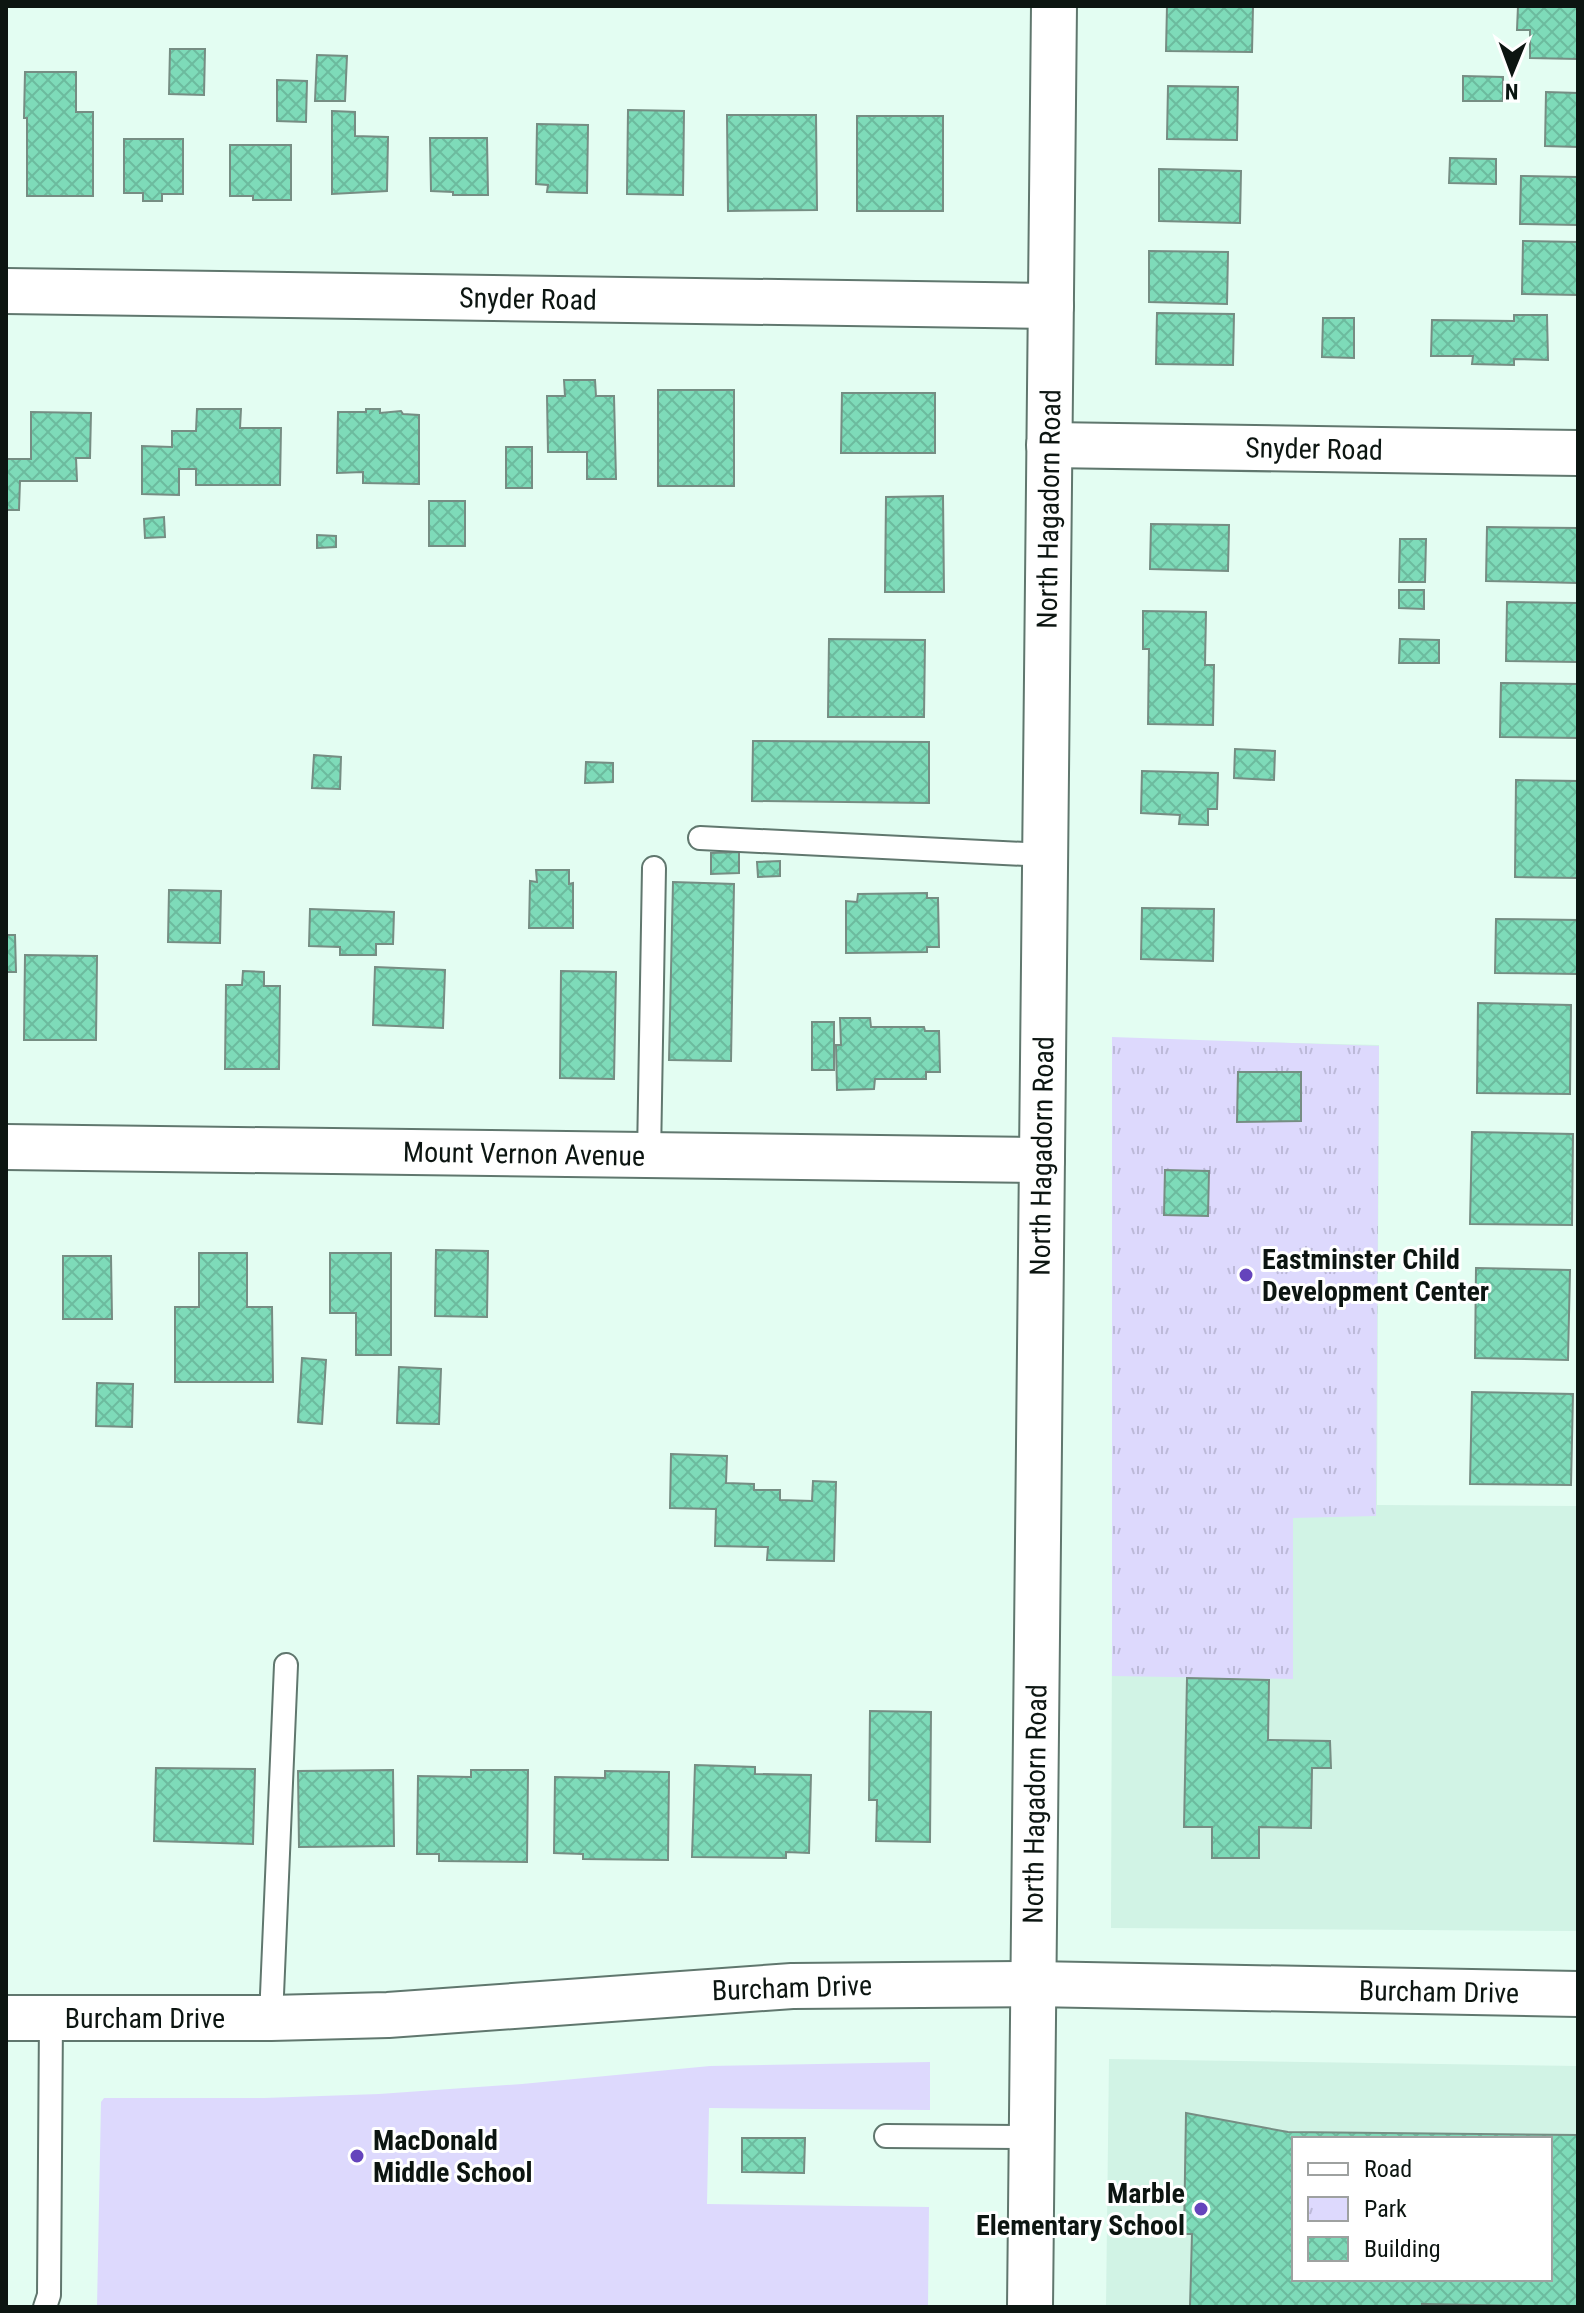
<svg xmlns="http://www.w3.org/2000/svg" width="1584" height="2313" font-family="'Roboto Condensed',sans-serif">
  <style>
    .built { fill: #d1f3e5; fill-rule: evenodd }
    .green { fill: #ddd9fd }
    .park { fill: url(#park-tufts) }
    .building { fill: url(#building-cross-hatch); stroke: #768d83; stroke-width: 2; fill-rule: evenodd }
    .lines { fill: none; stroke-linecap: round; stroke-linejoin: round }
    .service-casing { stroke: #60776e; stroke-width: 26 }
    .minor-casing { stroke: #60776e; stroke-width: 48 }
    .tertiary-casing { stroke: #60776e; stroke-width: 48 }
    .service { stroke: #fff; stroke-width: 22 }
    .minor { stroke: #fff; stroke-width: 44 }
    .tertiary { stroke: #fff; stroke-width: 44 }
    .poi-dot { fill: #6544bc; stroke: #fff; stroke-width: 3 }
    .labels { text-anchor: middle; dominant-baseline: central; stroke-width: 6; stroke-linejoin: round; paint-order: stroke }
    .street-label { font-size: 28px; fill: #0c1511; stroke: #fff }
    .poi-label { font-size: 28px; font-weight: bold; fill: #0c1511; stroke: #fff; text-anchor: start }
  </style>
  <defs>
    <pattern id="park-tufts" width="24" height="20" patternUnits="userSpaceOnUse" patternTransform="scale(2)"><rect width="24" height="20" fill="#ddd9fd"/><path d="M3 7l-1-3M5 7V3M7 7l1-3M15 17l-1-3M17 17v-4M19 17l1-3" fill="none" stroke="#bcb9d8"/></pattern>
    <pattern id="building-cross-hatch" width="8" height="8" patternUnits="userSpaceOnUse" patternTransform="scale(2)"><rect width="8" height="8" fill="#7edbb9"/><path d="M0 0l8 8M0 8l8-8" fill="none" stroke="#6cbb9e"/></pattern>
  </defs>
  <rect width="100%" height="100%" fill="#e3fdf2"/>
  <!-- built -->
  <g class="built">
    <polygon points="1114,1039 1379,1045 1377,1505 1578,1506 1578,1931 1111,1928"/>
    <path d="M 1109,2059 L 1578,2066 L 1578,2307 L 1106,2307 ZM 1294,2139 L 1550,2139 L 1550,2279 L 1294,2279 Z"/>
  </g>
  <!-- green -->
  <polygon class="green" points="930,2062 930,2110 709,2108 707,2204 929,2207 928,2307 97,2307 101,2102 104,2098 264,2098 379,2094 522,2084 710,2066"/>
  <!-- park -->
  <polygon class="park" points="1112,1037 1379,1046 1376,1516 1293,1518 1293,1679 1112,1676"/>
  <!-- building -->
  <g class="building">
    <polygon points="1167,6 1253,6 1252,52 1166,51"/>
    <polygon points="1518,6 1578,7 1578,59 1530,58 1530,30 1517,30"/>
    <polygon points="170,49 205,49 204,95 169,94"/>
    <polygon points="317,55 347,56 345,101 315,101"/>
    <polygon points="25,72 76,72 76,112 93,112 93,196 27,196 27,118 24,118"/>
    <polygon points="1463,76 1503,77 1503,101 1463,101"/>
    <polygon points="277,80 307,81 306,122 277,121"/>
    <polygon points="1168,86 1238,87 1237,140 1167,139"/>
    <polygon points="1546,92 1578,93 1578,147 1545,146"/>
    <polygon points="628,110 684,111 683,195 627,194"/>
    <polygon points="332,111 355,112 355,136 388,137 387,191 332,194"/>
    <polygon points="727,115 816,115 817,210 728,211"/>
    <rect x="857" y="116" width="86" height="95"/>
    <polygon points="537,124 588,125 587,193 547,192 548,185 536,184"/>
    <polygon points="430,138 487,138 488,195 453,195 453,192 431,191"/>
    <polygon points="124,139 183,139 183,194 162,194 162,201 143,201 143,193 124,193"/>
    <polygon points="230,145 291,145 291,200 253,200 253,196 230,196"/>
    <polygon points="1450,158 1496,159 1496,184 1449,183"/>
    <polygon points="1159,169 1241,171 1240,223 1159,221"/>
    <polygon points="1521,176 1578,177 1578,225 1520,224"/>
    <polygon points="1523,241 1578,242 1578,295 1522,294"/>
    <polygon points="1149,251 1228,252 1227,304 1149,302"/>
    <polygon points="1157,313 1234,314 1233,365 1156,364"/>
    <polygon points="1514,315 1547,315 1548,360 1514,359 1514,365 1472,364 1473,356 1431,356 1432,320 1514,321"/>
    <polygon points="1323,318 1354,318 1354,358 1322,357"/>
    <polygon points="564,380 595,380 596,396 614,396 616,479 587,479 587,452 548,452 547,396 565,396"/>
    <rect x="658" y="390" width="76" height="96"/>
    <polygon points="842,393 935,393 935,453 841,453"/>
    <polygon points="197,409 241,409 240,428 281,428 280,485 196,485 196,469 179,469 179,495 142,494 142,446 172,447 172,431 196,431"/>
    <polygon points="366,409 380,409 380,413 401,411 403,414 419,415 419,484 363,483 363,472 337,473 338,412 366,412"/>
    <polygon points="31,412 91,413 90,458 76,458 77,481 20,481 19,510 6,510 6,459 31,459"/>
    <rect x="506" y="447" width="26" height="41"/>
    <polygon points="943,496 944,592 885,592 886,497"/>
    <rect x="429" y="501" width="36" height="45"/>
    <polygon points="164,517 165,537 145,538 144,519"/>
    <polygon points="1151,524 1229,525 1228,571 1150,569"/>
    <polygon points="1487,527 1578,528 1578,583 1486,581"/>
    <polygon points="317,535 336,536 336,547 317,548"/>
    <polygon points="1400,539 1426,539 1425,582 1399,582"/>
    <polygon points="1399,590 1424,590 1424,609 1399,608"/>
    <polygon points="1507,602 1578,603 1578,662 1506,661"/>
    <polygon points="1143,611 1206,612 1205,665 1214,665 1213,725 1148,724 1149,649 1143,649"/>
    <polygon points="829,639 925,640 924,717 828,717"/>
    <polygon points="1400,639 1439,640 1439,663 1399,663"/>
    <polygon points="1501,683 1578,684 1578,738 1500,737"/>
    <polygon points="753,741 929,742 929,803 752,801"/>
    <polygon points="1235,749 1275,751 1274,780 1234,778"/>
    <polygon points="314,755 341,757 340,789 312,788"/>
    <polygon points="586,762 613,763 613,782 585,783"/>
    <polygon points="1142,771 1218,773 1217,809 1208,809 1208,825 1179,824 1180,815 1141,813"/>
    <polygon points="1516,780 1578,781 1578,878 1515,877"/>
    <polygon points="739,852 739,873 711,874 711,853"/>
    <polygon points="780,861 780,876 758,877 757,862"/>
    <polygon points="536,870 569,870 569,884 573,883 573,928 529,928 530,881 537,882"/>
    <polygon points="673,882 734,884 731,1061 669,1060"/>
    <polygon points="169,890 221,891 220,943 168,942"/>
    <polygon points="927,893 927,898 938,898 939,947 927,947 927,952 846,953 846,901 857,902 858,894"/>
    <polygon points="1142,908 1214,909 1213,961 1141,959"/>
    <polygon points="310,909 394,912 393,944 376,944 376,955 340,955 340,947 309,946"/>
    <polygon points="1496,919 1578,920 1578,974 1495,973"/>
    <polygon points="6,935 15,935 16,972 6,972"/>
    <polygon points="25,955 97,956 96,1040 24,1040"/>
    <polygon points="375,967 445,970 443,1028 373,1025"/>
    <polygon points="243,971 264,972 264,986 280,986 279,1069 225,1069 226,985 242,985"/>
    <polygon points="561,971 616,972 614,1079 560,1078"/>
    <polygon points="1478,1003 1571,1005 1570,1094 1477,1093"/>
    <polygon points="840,1018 870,1018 871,1027 924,1027 925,1031 939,1031 940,1072 926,1072 926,1079 875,1079 874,1089 837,1090 836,1045 841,1045"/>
    <rect x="812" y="1022" width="22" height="48"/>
    <polygon points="1238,1072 1301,1072 1301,1121 1237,1122"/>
    <polygon points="1472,1132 1573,1134 1572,1225 1470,1224"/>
    <polygon points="1165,1170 1209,1171 1208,1216 1164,1215"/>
    <polygon points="436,1250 488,1251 487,1317 435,1316"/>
    <polygon points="199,1253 247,1253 247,1307 272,1307 273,1382 175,1382 175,1307 199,1307"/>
    <polygon points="330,1253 391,1253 391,1355 356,1355 356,1313 330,1313"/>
    <polygon points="63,1256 111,1256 112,1319 63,1319"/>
    <polygon points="1476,1268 1570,1270 1568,1360 1475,1358"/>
    <polygon points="302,1358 326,1360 322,1424 298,1422"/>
    <polygon points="399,1367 441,1369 439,1424 397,1423"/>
    <polygon points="97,1383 133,1384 132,1427 96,1426"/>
    <polygon points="1472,1392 1573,1394 1571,1485 1470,1484"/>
    <polygon points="671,1454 727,1456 726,1483 754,1484 754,1490 780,1490 780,1500 812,1501 813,1481 836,1482 834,1561 767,1560 768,1547 715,1546 716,1509 670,1508"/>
    <polygon points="1187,1678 1269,1680 1268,1740 1330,1741 1331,1768 1312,1768 1311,1828 1259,1827 1259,1858 1212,1858 1212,1827 1184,1827"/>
    <polygon points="870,1711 931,1712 930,1842 876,1841 877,1800 869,1800"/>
    <polygon points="695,1765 755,1767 755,1774 811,1775 809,1853 786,1852 786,1858 692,1857"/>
    <polygon points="156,1768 255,1769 253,1844 154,1841"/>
    <polygon points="393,1770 394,1846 299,1847 298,1771"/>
    <polygon points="471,1770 528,1770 527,1862 439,1861 439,1854 417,1854 418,1776 471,1777"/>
    <polygon points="605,1771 669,1772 668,1860 583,1859 583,1854 554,1853 555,1777 605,1778"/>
    <path d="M 1186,2113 L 1288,2132 L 1578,2135 L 1578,2307 L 1422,2304 L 1422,2307 L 1190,2307 L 1192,2234 L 1184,2234 ZM 1294,2139 L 1550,2139 L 1550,2279 L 1294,2279 Z"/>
    <polygon points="742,2138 805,2138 804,2173 742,2172"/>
  </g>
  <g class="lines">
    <defs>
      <g id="service">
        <polyline points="700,838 1045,855"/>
        <polyline points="649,1156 654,868"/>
        <polyline points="271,2018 286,1665"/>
        <polyline points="886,2136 1031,2137"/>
        <polyline points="45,2307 49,2295 51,2018"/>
      </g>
      <g id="minor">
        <polyline points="6,291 1051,306"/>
        <polyline points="1049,445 1578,453"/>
        <polyline points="6,1147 1042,1160"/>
      </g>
      <g id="tertiary">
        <polyline points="6,2018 271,2018 388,2015 792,1986 1033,1984 1578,1994"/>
        <polyline points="1030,2307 1054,6"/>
      </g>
    </defs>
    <!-- service casing -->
    <use href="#service" class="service-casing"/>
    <!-- minor casing -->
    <use href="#minor" class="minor-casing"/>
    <!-- tertiary casing -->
    <use href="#tertiary" class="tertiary-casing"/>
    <!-- service -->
    <use href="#service" class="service"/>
    <!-- minor -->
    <use href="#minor" class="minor"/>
    <!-- tertiary -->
    <use href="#tertiary" class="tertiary"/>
  </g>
  <!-- markers -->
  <g class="poi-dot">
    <circle cx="1246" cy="1275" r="8"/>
    <circle cx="357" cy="2156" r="8"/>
    <circle cx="1201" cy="2209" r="8"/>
  </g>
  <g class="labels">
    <!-- street labels -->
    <g class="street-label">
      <text transform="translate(528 299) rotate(1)">Snyder Road</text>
      <text transform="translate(1314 449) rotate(1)">Snyder Road</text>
      <text transform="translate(1049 509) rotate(-89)">North Hagadorn Road</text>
      <text transform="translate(524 1154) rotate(1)">Mount Vernon Avenue</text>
      <text transform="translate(1042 1156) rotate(-89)">North Hagadorn Road</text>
      <text transform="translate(1035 1804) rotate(-89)">North Hagadorn Road</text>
      <text transform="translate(792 1988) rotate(-2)">Burcham Drive</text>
      <text transform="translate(1439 1992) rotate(1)">Burcham Drive</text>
      <text x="145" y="2018">Burcham Drive</text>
    </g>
    <!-- poi labels -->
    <g class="poi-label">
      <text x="1262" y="1259">Eastminster Child<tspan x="1262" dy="32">Development Center</tspan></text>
      <text x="373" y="2140">MacDonald<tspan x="373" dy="32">Middle School</tspan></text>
      <text x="1185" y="2193" text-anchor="end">Marble<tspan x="1185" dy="32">Elementary School</tspan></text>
    </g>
  </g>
  <!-- border -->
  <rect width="1584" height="2313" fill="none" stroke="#0c1511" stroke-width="16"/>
  <!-- legend -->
  <rect x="1292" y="2137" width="260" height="144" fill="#ffffff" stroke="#9ea1a0" stroke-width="2"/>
  <rect x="1308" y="2163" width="40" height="12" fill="#ffffff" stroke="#9ea1a0" stroke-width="2"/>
  <text x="1364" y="2177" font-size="24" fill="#0c1511">Road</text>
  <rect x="1308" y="2197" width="40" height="24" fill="url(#park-tufts)" stroke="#9ea1a0" stroke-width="2"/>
  <text x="1364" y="2217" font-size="24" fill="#0c1511">Park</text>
  <rect x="1308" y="2237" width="40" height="24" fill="url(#building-cross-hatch)" stroke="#9ea1a0" stroke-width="2"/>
  <text x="1364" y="2257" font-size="24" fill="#0c1511">Building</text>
  <!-- north arrow -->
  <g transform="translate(1512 72) rotate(181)" stroke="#ffffff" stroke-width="6" paint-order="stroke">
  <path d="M0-6L14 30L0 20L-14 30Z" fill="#0c1511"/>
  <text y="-12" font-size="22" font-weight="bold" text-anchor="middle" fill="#0c1511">N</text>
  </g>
</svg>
